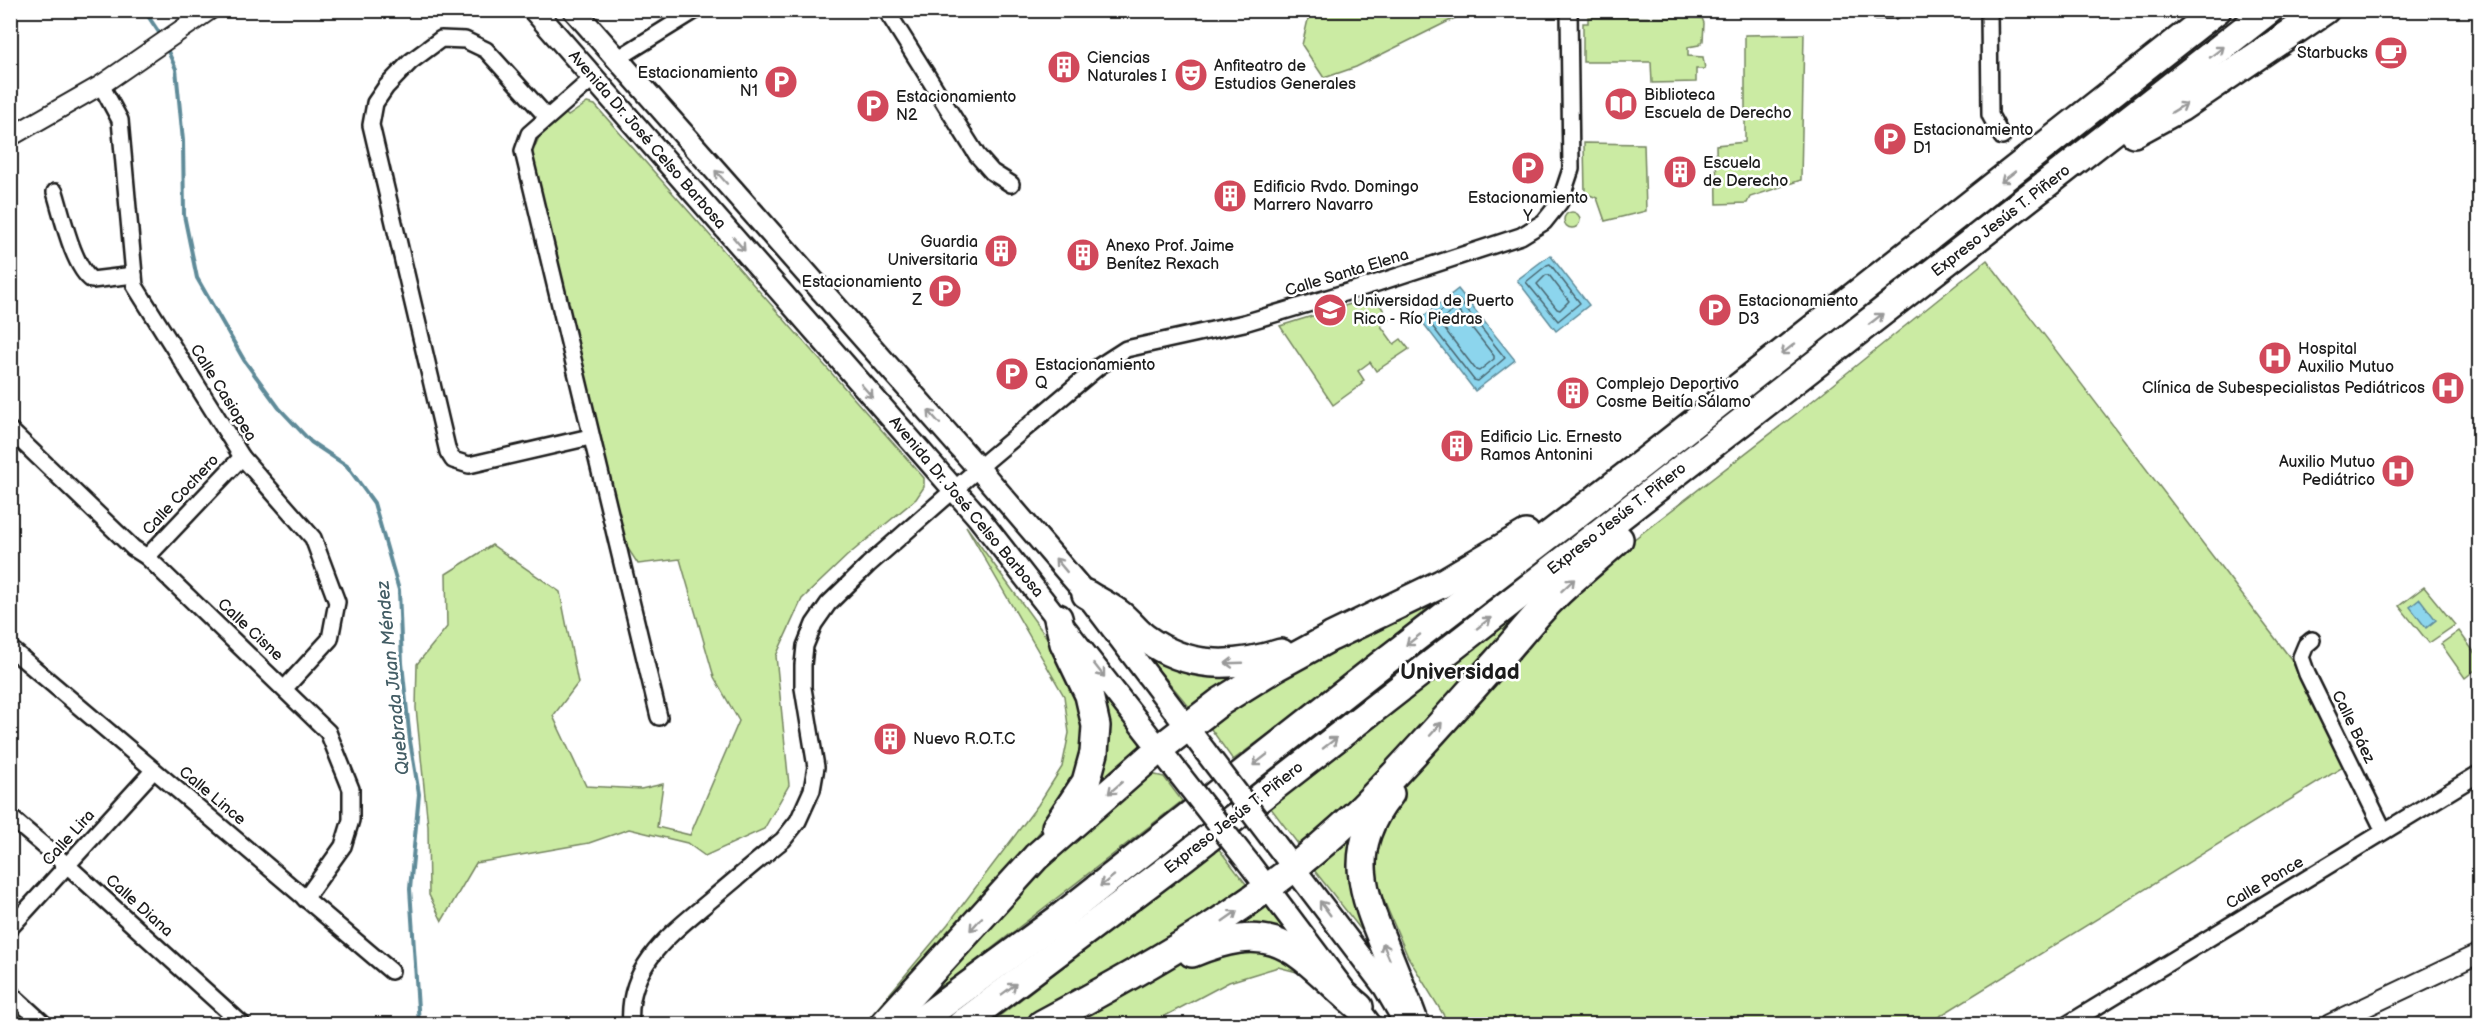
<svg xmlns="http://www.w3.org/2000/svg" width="2490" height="1035" font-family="'Balsamiq Sans',sans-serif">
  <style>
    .green { fill: #cbeba3; stroke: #748460; stroke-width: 1.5 }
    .water { fill: #8cd5ed; stroke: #5f8b99; stroke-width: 1.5 }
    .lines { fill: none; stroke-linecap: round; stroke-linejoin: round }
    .shore { stroke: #496670; stroke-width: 1.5 }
    .stream { stroke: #5f8b99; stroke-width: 4 }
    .minor-casing { stroke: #1c1c1c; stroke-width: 20 }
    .tertiary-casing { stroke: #1c1c1c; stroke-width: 22 }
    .secondary-casing { stroke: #1c1c1c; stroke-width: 26 }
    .motorway-casing { stroke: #1c1c1c; stroke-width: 32 }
    .minor { stroke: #fff; stroke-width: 15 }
    .tertiary { stroke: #fff; stroke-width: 18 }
    .secondary { stroke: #fff; stroke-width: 21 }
    .motorway { stroke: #fff; stroke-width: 27 }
    .secondary-bridge-casing { stroke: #1c1c1c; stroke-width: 26; stroke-linecap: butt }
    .secondary-bridge { stroke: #fff; stroke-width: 21 }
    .oneway { stroke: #999 }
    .labels { text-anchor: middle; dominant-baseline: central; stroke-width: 5; stroke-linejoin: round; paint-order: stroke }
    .poi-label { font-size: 16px; fill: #1c1c1c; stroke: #fff; text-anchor: start }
    .street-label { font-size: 16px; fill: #1c1c1c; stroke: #fff }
    .water-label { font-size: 18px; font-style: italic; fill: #435d65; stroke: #fff }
    .district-label { font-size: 22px; font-weight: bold; fill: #1c1c1c; stroke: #fff }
  </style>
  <rect width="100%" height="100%" fill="#fff"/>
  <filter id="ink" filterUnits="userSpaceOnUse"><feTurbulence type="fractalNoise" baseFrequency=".0167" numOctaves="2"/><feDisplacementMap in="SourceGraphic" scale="12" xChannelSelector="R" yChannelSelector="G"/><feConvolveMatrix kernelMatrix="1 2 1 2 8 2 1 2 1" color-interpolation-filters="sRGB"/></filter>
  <g filter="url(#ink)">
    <!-- green -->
    <g class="green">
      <polygon points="1455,10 1457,17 1356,67 1324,78 1302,45 1310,11"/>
      <polygon points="1588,17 1702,18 1704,23 1703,41 1699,45 1688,47 1688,56 1703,57 1705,69 1696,69 1696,82 1652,83 1651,62 1583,62 1583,23 1588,23"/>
      <polygon points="1804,34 1801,180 1750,197 1747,203 1717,204 1716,145 1745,142 1745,35"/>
      <polygon points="587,103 595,105 924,478 924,487 916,499 847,556 802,599 776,656 789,785 764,829 705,856 687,843 629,829 589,843 476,863 442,921 429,895 428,826 416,708 417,664 447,627 446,574 492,545 560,592 578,683 553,716 586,786 641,789 663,784 657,827 690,835 739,721 714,677 680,559 638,564 627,547 532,154 539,137 565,113 568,116"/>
      <polygon points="1584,143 1644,144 1646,211 1605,221 1597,198 1585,193"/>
      <circle cx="1572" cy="220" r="8"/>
      <polygon points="1987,260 2291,659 2343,767 1927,1024 1449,1024 1408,957 1382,896 1370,857 1396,796 1567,591 1796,414"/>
      <polygon points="1370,298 1377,300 1389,319 1381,326 1394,344 1401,339 1409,349 1376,371 1370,362 1358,371 1364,380 1361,382 1362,384 1333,405 1280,326"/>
      <polygon points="966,526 1053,646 1086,711 1082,761 1058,809 958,934 879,1024 861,1024 871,1016 948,924 1038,805 1062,767 1069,733 1064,696"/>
      <polygon points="2424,587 2455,625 2429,643 2399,606"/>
      <polygon points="1439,589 1446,594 1305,707 1233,760 1211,729 1210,724 1223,713"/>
      <polygon points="1538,599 1391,765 1302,847 1298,844 1270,807"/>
      <polygon points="2459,631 2479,659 2479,667 2465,678 2441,644"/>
      <polygon points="1127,632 1244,671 1191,709"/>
      <polygon points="1101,691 1139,741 1141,750 1091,797"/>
      <polygon points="1151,774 1164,777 1182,801 911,1011 909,1008 1069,844"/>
      <polygon points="1364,820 1366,936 1314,870 1315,865"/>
      <polygon points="1218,848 1246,884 1246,889 1171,941 1021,1024 989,1024"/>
      <polygon points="1265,904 1270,906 1298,943 1223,931"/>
      <polygon points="1253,941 1312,976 1278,967 1229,982 1150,1024 1058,1024 1204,950"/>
      <polygon points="11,1007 29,1024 11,1024"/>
    </g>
    <!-- water -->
    <g class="water">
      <polygon points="1550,255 1589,305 1556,331 1517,280"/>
      <polygon points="1458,289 1515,360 1475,391 1420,319"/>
      <polygon points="2420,599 2436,620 2426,628 2410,607"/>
    </g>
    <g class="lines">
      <!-- shore -->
      <g class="shore">
        <polygon points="1550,264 1580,303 1558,321 1526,282 1547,265"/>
        <polygon points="1546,275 1549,275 1569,301 1560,310 1557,309 1537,284"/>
        <polygon points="1455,299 1459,300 1505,358 1478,381 1474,380 1429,322"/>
        <polygon points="1454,310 1458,310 1494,356 1494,359 1479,371 1476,370 1440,323 1441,320"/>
      </g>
      <!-- stream -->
      <g class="stream">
        <polyline points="144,10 162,37"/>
        <polyline points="166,47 176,69 183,141 184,215 197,278 244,360 279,408 311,442 347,466 374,503 399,590 402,663 410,741 419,794 410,889 419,1024"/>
      </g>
      <defs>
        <g id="minor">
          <polyline points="886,10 977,155 992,172 1011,184"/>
          <polyline points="1875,10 1894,10"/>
          <polyline points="1989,10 1990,115 2002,137"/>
          <polyline points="617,59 696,10"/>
          <polyline points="593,78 529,134 523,151 659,717"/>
          <polyline points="101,85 120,120 135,286 242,457 313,538 337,602 330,639 285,688"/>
          <polyline points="547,117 486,50 465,40 441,39 410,62 386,87 375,103 371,125 448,452 453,460 469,465 590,437"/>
          <path d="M 55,192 C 62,214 73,267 92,280 L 134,275"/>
          <polyline points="10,430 133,548 147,557 328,732 351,789 351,820 343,846 305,899"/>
          <polyline points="147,557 242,457"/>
          <polyline points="2312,640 2306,645 2301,657 2307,674 2384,831"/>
          <polyline points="10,648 391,971"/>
          <polyline points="10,817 68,866 242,1024"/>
          <polyline points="10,928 153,771"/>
          <polyline points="10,993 44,1024"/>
          <path d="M 631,1024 C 626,965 672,933 712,899 C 736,879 759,859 783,840 L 798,821 L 812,790 L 816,767 L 803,688 L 803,665 L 805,646 L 814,624 L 828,604 L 868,565 L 989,459 L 1098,367 L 1126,349 L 1244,323 L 1374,284 L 1521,236 L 1544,222 L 1560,202 L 1571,169 L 1569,10"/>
          <polyline points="2068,1024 2480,773"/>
        </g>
        <g id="tertiary">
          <polyline points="10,137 101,85 210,10"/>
          <polyline points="2330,1024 2480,953"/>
        </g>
        <g id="secondary">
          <polyline points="534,10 978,517 1179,774"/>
          <polyline points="574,10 979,469 1086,594 1205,751"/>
          <polyline points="1274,842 1385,988 1406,1024"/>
          <polyline points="1248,862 1370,1024"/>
        </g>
        <g id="motorway">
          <polyline points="2134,133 2180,108 2325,10"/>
          <path d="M 1086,594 C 1096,600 1108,606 1118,613 C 1128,620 1135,631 1145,638 C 1188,669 1232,668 1281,653"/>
          <path d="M 1390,794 C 1345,850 1362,892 1387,952 C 1397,976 1406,1000 1415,1024"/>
          <polyline points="1056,827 1086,782 1094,753 1096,726 1089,695 1064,643 1058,618"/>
          <path d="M 1192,953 C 1281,916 1296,954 1359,1007"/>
          <polyline points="884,1024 1036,857 1159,749 1220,702 1276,667 1331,637 1441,584 1526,534"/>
          <polyline points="916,1024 1057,920 1379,666 1643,463 2217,10"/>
          <polyline points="962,1024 1184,857 2269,10"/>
          <path d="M 1042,1024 C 1156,963 1270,899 1363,807 C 1410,760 1453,710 1498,660 C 1516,640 1533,618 1552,599 C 1573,578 1597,559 1619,539"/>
        </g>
      </defs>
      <!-- minor casing -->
      <use href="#minor" class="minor-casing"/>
      <!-- tertiary casing -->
      <use href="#tertiary" class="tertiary-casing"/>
      <!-- secondary casing -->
      <use href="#secondary" class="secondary-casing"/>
      <!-- motorway casing -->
      <use href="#motorway" class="motorway-casing"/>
      <!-- minor -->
      <use href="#minor" class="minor"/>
      <!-- tertiary -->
      <use href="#tertiary" class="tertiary"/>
      <!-- secondary -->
      <use href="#secondary" class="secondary"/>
      <!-- motorway -->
      <use href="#motorway" class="motorway"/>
      <defs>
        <g id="secondary-bridge">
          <polyline points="1205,751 1274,842"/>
          <polyline points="1179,774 1248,862"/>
        </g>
      </defs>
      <!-- secondary-bridge casing -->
      <use href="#secondary-bridge" class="secondary-bridge-casing"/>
      <!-- secondary-bridge -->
      <use href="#secondary-bridge" class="secondary-bridge"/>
    </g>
    <!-- one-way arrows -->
    <defs><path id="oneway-shaft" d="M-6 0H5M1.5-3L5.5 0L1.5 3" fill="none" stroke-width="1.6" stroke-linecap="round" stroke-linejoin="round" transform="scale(1.5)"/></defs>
    <g class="oneway">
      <use href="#oneway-shaft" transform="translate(2217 52) rotate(-38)"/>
      <use href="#oneway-shaft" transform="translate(2179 108) rotate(-31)"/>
      <use href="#oneway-shaft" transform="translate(721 177) rotate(-132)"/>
      <use href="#oneway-shaft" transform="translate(2008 177) rotate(142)"/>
      <use href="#oneway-shaft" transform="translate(739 244) rotate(49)"/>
      <use href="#oneway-shaft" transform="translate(1876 319) rotate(-38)"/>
      <use href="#oneway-shaft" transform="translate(1788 349) rotate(142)"/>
      <use href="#oneway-shaft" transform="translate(867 391) rotate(49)"/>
      <use href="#oneway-shaft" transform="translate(934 417) rotate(-131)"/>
      <use href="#oneway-shaft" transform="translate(1061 565) rotate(-130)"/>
      <use href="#oneway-shaft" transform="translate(1568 585) rotate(-43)"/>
      <use href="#oneway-shaft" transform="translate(1484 623) rotate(-38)"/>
      <use href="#oneway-shaft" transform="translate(1413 640) rotate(142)"/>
      <use href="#oneway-shaft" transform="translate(1234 663) rotate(178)"/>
      <use href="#oneway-shaft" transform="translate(1099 670) rotate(52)"/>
      <use href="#oneway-shaft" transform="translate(1436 729) rotate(-48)"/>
      <use href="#oneway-shaft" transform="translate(1330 743) rotate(-38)"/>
      <use href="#oneway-shaft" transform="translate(1260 760) rotate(142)"/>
      <use href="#oneway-shaft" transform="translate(1115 788) rotate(139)"/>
      <use href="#oneway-shaft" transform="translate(1107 881) rotate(142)"/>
      <use href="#oneway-shaft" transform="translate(1325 908) rotate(-127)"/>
      <use href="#oneway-shaft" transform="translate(1230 916) rotate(-35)"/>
      <use href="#oneway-shaft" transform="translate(976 924) rotate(132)"/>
      <use href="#oneway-shaft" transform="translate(1386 951) rotate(-113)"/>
      <use href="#oneway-shaft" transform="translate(1009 989) rotate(-37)"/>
    </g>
  </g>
  <!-- icons -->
  <defs>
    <symbol id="cafe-disc" viewBox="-11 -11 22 22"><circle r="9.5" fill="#d1495b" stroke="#fff"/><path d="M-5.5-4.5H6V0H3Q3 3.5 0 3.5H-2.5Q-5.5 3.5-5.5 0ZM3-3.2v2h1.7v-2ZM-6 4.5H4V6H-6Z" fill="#fff"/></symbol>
    <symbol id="building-disc" viewBox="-11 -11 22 22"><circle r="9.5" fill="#d1495b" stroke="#fff"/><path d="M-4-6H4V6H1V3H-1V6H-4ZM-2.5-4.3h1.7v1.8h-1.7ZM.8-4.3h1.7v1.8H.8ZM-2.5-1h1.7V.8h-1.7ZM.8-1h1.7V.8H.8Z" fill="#fff"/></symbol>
    <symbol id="theatre-disc" viewBox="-11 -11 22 22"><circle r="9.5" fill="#d1495b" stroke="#fff"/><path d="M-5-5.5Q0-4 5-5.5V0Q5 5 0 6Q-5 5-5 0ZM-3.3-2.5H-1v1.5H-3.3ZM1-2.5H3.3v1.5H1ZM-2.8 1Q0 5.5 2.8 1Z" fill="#fff"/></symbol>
    <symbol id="parking-disc" viewBox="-11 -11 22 22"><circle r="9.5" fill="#d1495b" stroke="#fff"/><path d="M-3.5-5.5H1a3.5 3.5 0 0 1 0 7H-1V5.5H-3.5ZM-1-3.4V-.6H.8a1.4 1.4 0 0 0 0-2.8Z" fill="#fff"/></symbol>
    <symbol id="library-disc" viewBox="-11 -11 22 22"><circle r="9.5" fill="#d1495b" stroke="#fff"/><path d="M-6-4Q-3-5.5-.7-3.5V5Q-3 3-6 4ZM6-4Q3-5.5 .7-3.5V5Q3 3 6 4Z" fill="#fff"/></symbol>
    <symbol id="university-disc" viewBox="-11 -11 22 22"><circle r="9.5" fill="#d1495b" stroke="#fff"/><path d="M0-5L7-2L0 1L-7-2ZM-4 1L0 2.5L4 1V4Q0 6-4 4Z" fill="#fff"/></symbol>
    <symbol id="hospital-disc" viewBox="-11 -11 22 22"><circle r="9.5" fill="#d1495b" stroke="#fff"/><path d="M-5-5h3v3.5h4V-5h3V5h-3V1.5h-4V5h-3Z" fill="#fff"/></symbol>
  </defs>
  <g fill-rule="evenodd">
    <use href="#cafe-disc" x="2372" y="34" width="38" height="38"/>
    <use href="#building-disc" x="1045" y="48" width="38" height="38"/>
    <use href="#theatre-disc" x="1172" y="56" width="38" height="38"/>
    <use href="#parking-disc" x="762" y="63" width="38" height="38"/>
    <use href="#library-disc" x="1602" y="85" width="38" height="38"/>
    <use href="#parking-disc" x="854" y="87" width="38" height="38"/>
    <use href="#parking-disc" x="1871" y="120" width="38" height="38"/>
    <use href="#parking-disc" x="1509" y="149" width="38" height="38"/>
    <use href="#building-disc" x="1661" y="153" width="38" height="38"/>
    <use href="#building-disc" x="1211" y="177" width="38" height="38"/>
    <use href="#building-disc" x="982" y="232" width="38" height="38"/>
    <use href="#building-disc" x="1064" y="236" width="38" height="38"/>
    <use href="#parking-disc" x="926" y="272" width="38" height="38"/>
    <use href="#university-disc" x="1311" y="291" width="38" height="38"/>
    <use href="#parking-disc" x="1696" y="291" width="38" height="38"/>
    <use href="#hospital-disc" x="2256" y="339" width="38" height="38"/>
    <use href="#parking-disc" x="993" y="355" width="38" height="38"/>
    <use href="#hospital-disc" x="2429" y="369" width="38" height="38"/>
    <use href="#building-disc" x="1554" y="374" width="38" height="38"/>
    <use href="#building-disc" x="1438" y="427" width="38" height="38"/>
    <use href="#hospital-disc" x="2379" y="452" width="38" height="38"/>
    <use href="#building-disc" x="871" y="720" width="38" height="38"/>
  </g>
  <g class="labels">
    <!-- poi labels -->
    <g class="poi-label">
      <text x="2368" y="53" text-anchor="end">Starbucks</text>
      <text x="1087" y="58">Ciencias<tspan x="1087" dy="18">Naturales I</tspan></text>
      <text x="1214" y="66">Anfiteatro de<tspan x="1214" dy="18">Estudios Generales</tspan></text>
      <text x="758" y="73" text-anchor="end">Estacionamiento<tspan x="758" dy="18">N1</tspan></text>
      <text x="1644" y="95">Biblioteca<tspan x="1644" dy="18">Escuela de Derecho</tspan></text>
      <text x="896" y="97">Estacionamiento<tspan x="896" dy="18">N2</tspan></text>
      <text x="1913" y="130">Estacionamiento<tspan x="1913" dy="18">D1</tspan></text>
      <text x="1703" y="163">Escuela<tspan x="1703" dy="18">de Derecho</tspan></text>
      <text x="1253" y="187">Edificio Rvdo. Domingo<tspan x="1253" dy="18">Marrero Navarro</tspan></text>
      <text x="1528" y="198" text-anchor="middle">Estacionamiento<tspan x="1528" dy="18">Y</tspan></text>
      <text x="978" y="242" text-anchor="end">Guardia<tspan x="978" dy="18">Universitaria</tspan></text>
      <text x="1106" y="246">Anexo Prof. Jaime<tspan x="1106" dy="18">Benítez Rexach</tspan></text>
      <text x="922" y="282" text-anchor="end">Estacionamiento<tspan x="922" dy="18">Z</tspan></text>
      <text x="1353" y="301">Universidad de Puerto<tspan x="1353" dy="18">Rico - Río Piedras</tspan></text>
      <text x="1738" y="301">Estacionamiento<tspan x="1738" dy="18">D3</tspan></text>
      <text x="2298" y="349">Hospital<tspan x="2298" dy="18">Auxilio Mutuo</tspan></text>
      <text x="1035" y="365">Estacionamiento<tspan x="1035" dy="18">Q</tspan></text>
      <text x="1596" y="384">Complejo Deportivo<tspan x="1596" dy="18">Cosme Beitía Sálamo</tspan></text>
      <text x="2425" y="388" text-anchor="end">Clínica de Subespecialistas Pediátricos</text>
      <text x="1480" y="437">Edificio Lic. Ernesto<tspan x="1480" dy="18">Ramos Antonini</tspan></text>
      <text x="2375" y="462" text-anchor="end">Auxilio Mutuo<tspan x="2375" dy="18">Pediátrico</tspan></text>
      <text x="913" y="739">Nuevo R.O.T.C</text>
    </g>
    <!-- street labels -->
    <g class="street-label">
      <text transform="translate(647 140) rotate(49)">Avenida Dr. José Celso Barbosa</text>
      <text transform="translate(2001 221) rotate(-38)">Expreso Jesús T. Piñero</text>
      <text transform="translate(1347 273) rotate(-17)">Calle Santa Elena</text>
      <text transform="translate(223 393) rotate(58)">Calle Casiopea</text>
      <text transform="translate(181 495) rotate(-47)">Calle Cochero</text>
      <text transform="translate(966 507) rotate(50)">Avenida Dr. José Celso Barbosa</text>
      <text transform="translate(1617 519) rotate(-38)">Expreso Jesús T. Piñero</text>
      <text transform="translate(250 630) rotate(43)">Calle Cisne</text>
      <text transform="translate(2353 727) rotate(64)">Calle Báez</text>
      <text transform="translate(212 796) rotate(40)">Calle Lince</text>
      <text transform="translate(1234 818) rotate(-38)">Expreso Jesús T. Piñero</text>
      <text transform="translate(69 838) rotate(-48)">Calle Lira</text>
      <text transform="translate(2265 883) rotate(-31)">Calle Ponce</text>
      <text transform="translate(139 906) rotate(42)">Calle Diana</text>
    </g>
    <!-- water labels -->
    <g class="water-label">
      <text transform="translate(393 678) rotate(-96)">Quebrada Juan Méndez</text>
    </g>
    <!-- district labels -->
    <g class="district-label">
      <text x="1460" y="672">Universidad</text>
    </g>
  </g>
  <!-- margin -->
  <rect width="2490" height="1035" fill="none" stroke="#fff" stroke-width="36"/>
  <rect x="18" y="18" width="2454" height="999" fill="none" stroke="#1c1c1c" stroke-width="2" filter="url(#ink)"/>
</svg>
